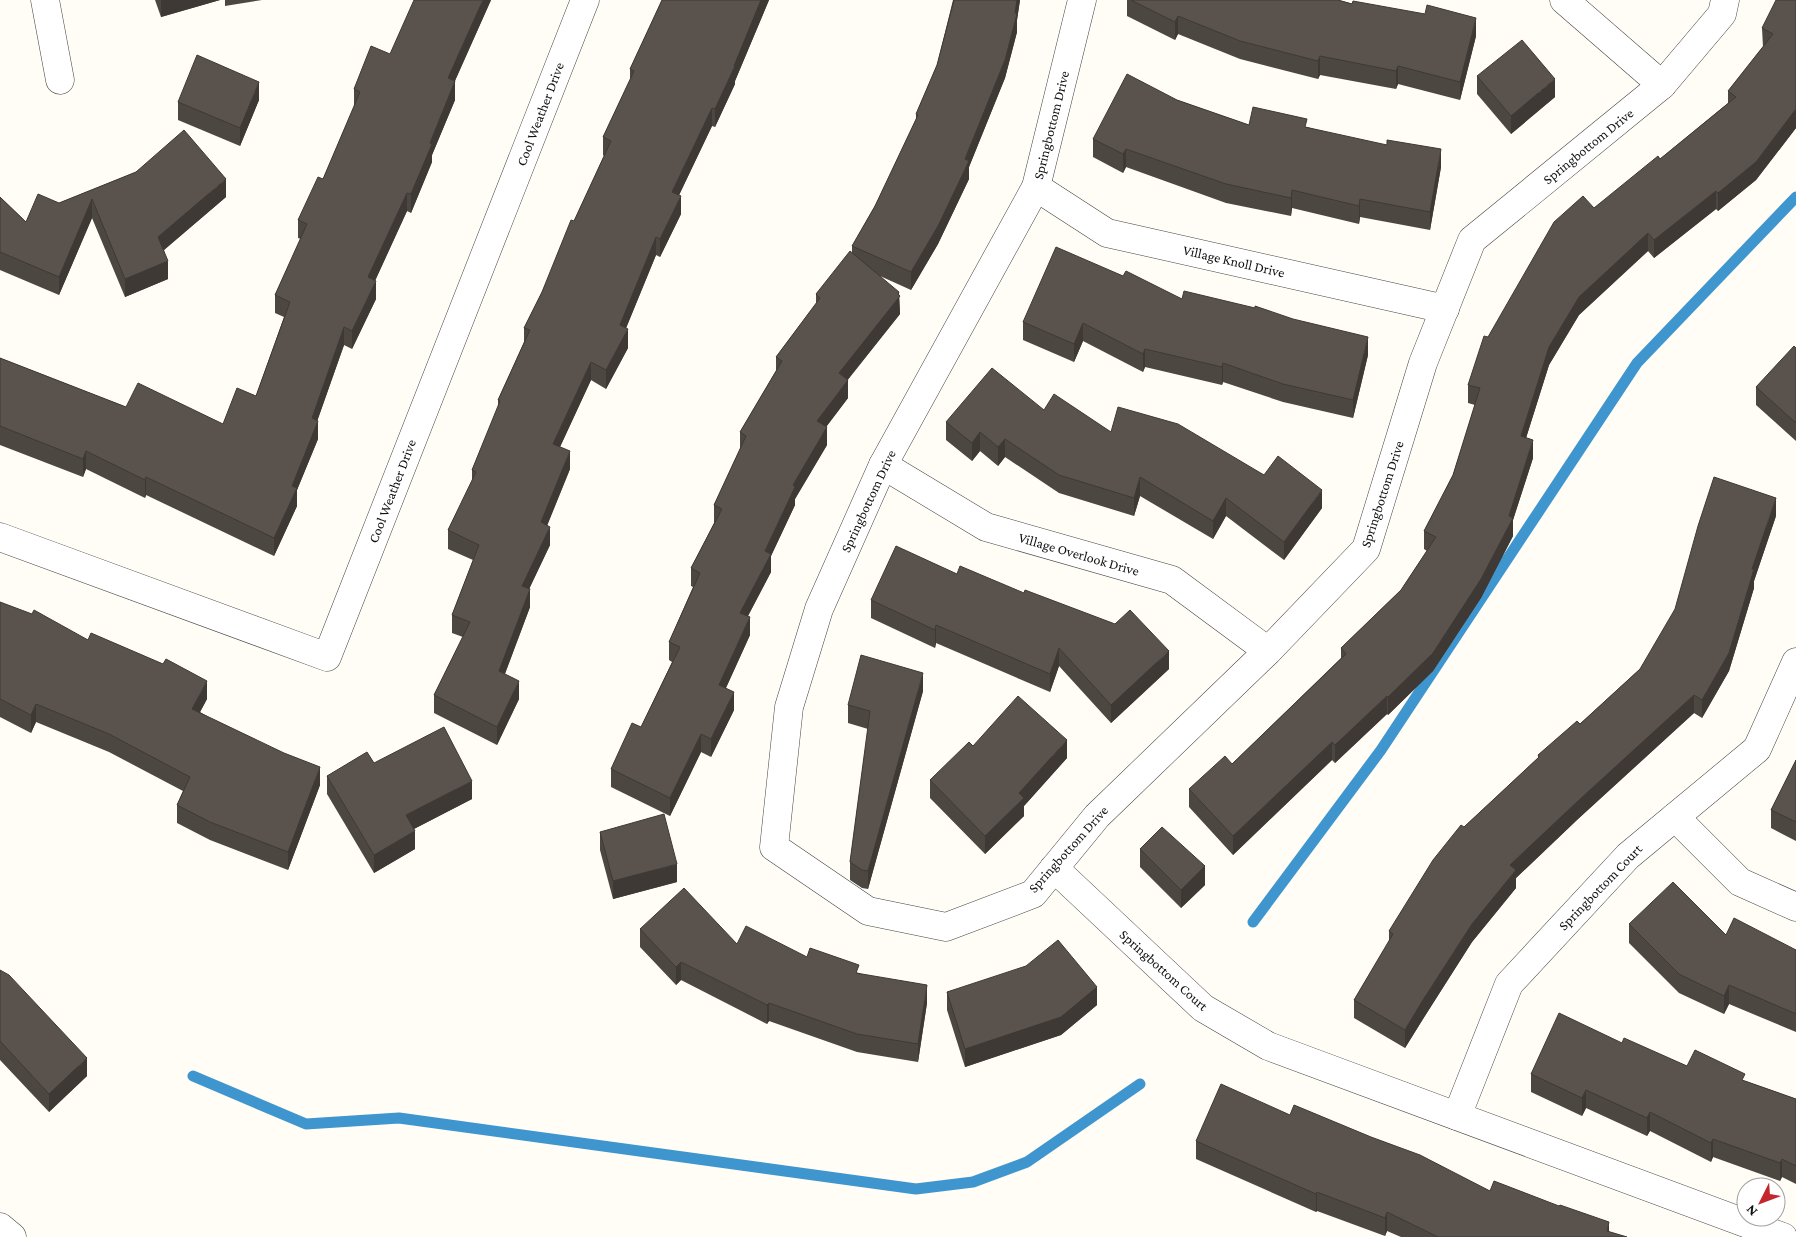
<svg xmlns="http://www.w3.org/2000/svg" width="1796" height="1237" font-family="'Crimson Pro',serif">
  <style>
    .lines { fill: none; stroke-linecap: round; stroke-linejoin: round }
    .stream { stroke: #3f96cf; stroke-width: 11 }
    .minor-casing { stroke: #444; stroke-width: 29 }
    .minor { stroke: #fff; stroke-width: 28 }
    .wall { fill: #4d4742 }
    .shaded-wall { fill: #3f3936 }
    .building { fill: #5a524d; stroke: #3f3936 }
    .labels { text-anchor: middle; dominant-baseline: central; stroke-width: 5; stroke-linejoin: round; paint-order: stroke }
    .street-label { font-size: 14px; fill: #111; stroke: #fff }
  </style>
  <rect width="100%" height="100%" fill="#fffdf5"/>
  <g class="lines">
    <!-- stream -->
    <g class="stream">
      <polyline points="1253,922 1381,750 1637,363 1796,197"/>
      <polyline points="193,1076 306,1124 399,1118 916,1189 973,1182 1027,1162 1140,1084"/>
    </g>
    <defs>
      <g id="minor">
        <polyline points="45,0 60,80"/>
        <polyline points="1082,0 1036,187 883,465 819,609 789,707 774,847 868,911 946,927 1033,894 1097,816 1268,651 1366,549 1423,363 1472,240 1662,85 1722,14 1725,0"/>
        <polyline points="1564,0 1662,85"/>
        <polyline points="1036,187 1107,233 1445,309"/>
        <polyline points="883,465 986,527 1172,580 1268,651"/>
        <polyline points="0,537 327,657 585,0"/>
        <polyline points="1675,817 1740,882 1796,907"/>
        <polyline points="1054,868 1203,1008 1268,1046 1783,1237"/>
        <polyline points="1457,1116 1509,984 1628,856 1757,749 1796,662"/>
        <polyline points="0,1227 12,1237"/>
      </g>
    </defs>
    <!-- minor casing -->
    <use href="#minor" class="minor-casing"/>
    <!-- minor -->
    <use href="#minor" class="minor"/>
  </g>
  <!-- wall -->
  <g class="wall">
    <polygon points="155,0 220,0 161,17"/>
    <polygon points="225,0 262,0 225,6"/>
    <polygon points="491,0 455,81 455,100 432,155 432,162 411,213 407,211 375,281 376,299 352,349 344,345 317,421 318,439 297,490 297,506 274,556 146,495 145,498 86,469 83,477 0,445 0,358 126,407 223,424 256,396 284,317 275,313 275,295 301,239 298,238 298,220 323,179 354,107 354,89 390,54"/>
    <polygon points="662,0 769,0 735,81 735,84 715,127 712,126 679,195 681,214 660,257 656,255 626,328 628,348 606,389 591,380 560,447 570,469 547,525 550,545 529,589 530,607 505,674 519,699 497,745 434,713 434,695 463,637 452,633 452,615 473,560 448,549 448,530 472,482 472,470 498,407 498,400 524,342 524,328 542,292 574,221 604,156 603,155 603,137 630,80 630,69"/>
    <polygon points="953,0 1020,0 1017,20 1017,32 1005,78 969,167 969,179 938,244 911,290 880,276 899,295 900,314 848,379 848,398 826,427 827,445 795,499 795,505 771,556 771,572 748,616 750,635 726,688 734,710 711,757 701,752 670,816 611,787 611,769 641,727 672,662 669,660 669,642 693,587 691,586 691,568 714,523 714,505 740,449 740,432 776,371 776,357 816,304 816,294 852,253 852,246 875,206 916,120 916,114 937,65"/>
    <polygon points="1127,0 1338,0 1476,36 1460,100 1398,84 1396,89 1320,75 1318,79 1240,59 1178,34 1175,40 1127,16"/>
    <polygon points="1796,0 1796,128 1756,180 1718,211 1716,209 1654,258 1648,251 1579,315 1549,365 1526,438 1533,458 1513,520 1513,536 1481,598 1433,671 1388,715 1387,714 1335,763 1332,760 1233,855 1189,807 1189,789 1232,764 1341,658 1341,648 1401,590 1427,551 1424,549 1424,531 1453,475 1475,405 1468,403 1468,385 1488,337 1594,208 1660,159 1728,103 1728,91 1763,47 1762,28"/>
    <polygon points="1477,76 1555,97 1511,134 1477,94"/>
    <polygon points="259,100 240,146 178,120 178,102"/>
    <polygon points="1177,100 1249,125 1307,127 1441,167 1430,230 1360,217 1359,224 1292,208 1291,216 1226,203 1126,167 1123,173 1093,157 1093,139"/>
    <polygon points="136,172 226,197 164,250 168,279 125,297 92,218 59,295 0,270 0,197 26,222 59,203"/>
    <polygon points="1123,276 1182,299 1368,355 1353,418 1283,402 1223,382 1222,385 1145,367 1143,372 1083,341 1074,362 1023,340 1023,322"/>
    <polygon points="1796,348 1796,441 1756,405 1756,387"/>
    <polygon points="1044,410 1111,432 1264,475 1322,508 1284,560 1226,516 1213,539 1140,496 1134,516 1059,493 1005,457 998,466 980,451 972,461 946,440 946,422"/>
    <polygon points="1776,516 1754,581 1754,588 1729,671 1702,718 1694,713 1578,819 1516,878 1516,888 1472,942 1423,1019 1405,1048 1354,1018 1354,1000 1389,942 1389,931 1464,827 1538,758 1538,755 1580,724 1640,669"/>
    <polygon points="957,574 1169,669 1111,723 1059,666 1050,692 936,643 935,648 871,618 871,600"/>
    <polygon points="0,602 88,640 207,699 200,712 320,785 288,870 210,840 177,823 177,805 183,791 109,752 36,722 31,733 0,717"/>
    <polygon points="923,691 868,889 862,888 850,880 850,862 868,729 848,723 848,705"/>
    <polygon points="973,746 1067,758 1024,806 1024,816 985,854 930,798 930,780"/>
    <polygon points="1796,760 1796,841 1771,828 1771,810"/>
    <polygon points="374,763 472,799 414,829 415,849 374,873 327,794 327,776"/>
    <polygon points="600,832 677,882 613,899 600,850"/>
    <polygon points="1140,849 1205,885 1181,908 1140,867"/>
    <polygon points="1629,924 1726,935 1796,950 1796,1032 1729,1004 1724,1014 1679,993 1629,943"/>
    <polygon points="640,929 737,944 859,973 927,1003 918,1062 857,1052 769,1021 767,1024 681,980 676,985 640,947"/>
    <polygon points="0,970 87,1076 49,1112 0,1060"/>
    <polygon points="947,992 1097,1005 1061,1035 965,1067 947,1010"/>
    <polygon points="1622,1043 1687,1066 1745,1081 1796,1099 1796,1184 1782,1177 1780,1181 1713,1157 1711,1162 1650,1131 1647,1136 1586,1108 1582,1116 1531,1092 1531,1074"/>
    <polygon points="1290,1115 1490,1191 1609,1232 1627,1237 1401,1237 1387,1231 1385,1236 1317,1211 1316,1212 1196,1159 1196,1141"/>
  </g>
  <!-- shaded-wall -->
  <g class="shaded-wall">
    <polygon points="161,0 220,0 161,17"/>
    <polygon points="483,0 491,0 448,96 448,78"/>
    <polygon points="761,0 769,0 735,81 735,84 715,127 715,109"/>
    <polygon points="1017,0 1020,0 1017,20 1017,32 1005,78 969,167 969,179 938,244 911,290 911,272 965,159 1015,13"/>
    <polygon points="1178,16 1178,34 1175,40 1175,22"/>
    <polygon points="1476,18 1476,36 1460,100 1460,82"/>
    <polygon points="1320,56 1320,75 1318,79 1318,61"/>
    <polygon points="1398,66 1398,84 1396,89 1396,71"/>
    <polygon points="1555,79 1555,97 1511,134 1511,116"/>
    <polygon points="455,81 455,100 432,155 432,162 411,213 411,194 430,143"/>
    <polygon points="259,82 259,100 240,146 240,128"/>
    <polygon points="712,108 712,126 672,210 672,192"/>
    <polygon points="1796,109 1796,128 1756,180 1718,211 1718,193"/>
    <polygon points="1126,149 1126,167 1123,173 1123,154"/>
    <polygon points="1441,149 1441,167 1430,230 1430,212"/>
    <polygon points="226,179 226,197 158,255 158,237"/>
    <polygon points="1292,190 1292,208 1291,216 1291,198"/>
    <polygon points="1716,191 1716,209 1654,258 1654,240"/>
    <polygon points="407,193 407,211 368,296 368,277"/>
    <polygon points="681,196 681,214 660,257 660,239"/>
    <polygon points="92,199 92,218 59,295 59,277"/>
    <polygon points="1360,199 1360,217 1359,224 1359,206"/>
    <polygon points="1648,233 1648,251 1579,315 1549,365 1521,454 1521,436 1549,347 1579,297"/>
    <polygon points="656,237 656,255 620,343 620,325"/>
    <polygon points="168,261 168,279 125,297 125,279"/>
    <polygon points="376,281 376,299 352,349 352,331"/>
    <polygon points="899,292 900,314 839,391 839,373"/>
    <polygon points="1083,323 1083,341 1074,362 1074,344"/>
    <polygon points="344,327 344,345 312,436 312,418"/>
    <polygon points="628,329 628,348 606,389 606,370"/>
    <polygon points="1368,337 1368,355 1353,418 1353,400"/>
    <polygon points="1145,349 1145,367 1143,372 1143,354"/>
    <polygon points="591,362 591,380 553,462 553,444"/>
    <polygon points="1223,363 1223,382 1222,385 1222,367"/>
    <polygon points="848,380 848,398 817,439 817,421"/>
    <polygon points="318,421 318,439 297,490 297,506 274,556 274,538 292,486"/>
    <polygon points="827,427 827,445 795,499 795,505 771,556 771,572 740,631 740,613 793,485"/>
    <polygon points="980,432 980,451 972,461 972,443"/>
    <polygon points="1005,439 1005,457 998,466 998,447"/>
    <polygon points="1533,440 1533,458 1513,520 1513,536 1481,598 1433,671 1388,715 1388,697 1509,516"/>
    <polygon points="86,451 86,469 83,477 83,459"/>
    <polygon points="570,451 570,469 541,541 541,522"/>
    <polygon points="146,477 146,495 145,498 145,480"/>
    <polygon points="1140,477 1140,496 1134,516 1134,498"/>
    <polygon points="1322,490 1322,508 1284,560 1284,542"/>
    <polygon points="1226,498 1226,516 1213,539 1213,521"/>
    <polygon points="1776,498 1776,516 1754,581 1754,588 1729,671 1702,718 1702,700 1752,569"/>
    <polygon points="550,527 550,545 522,604 522,586"/>
    <polygon points="530,589 530,607 499,689 499,671"/>
    <polygon points="750,617 750,635 719,703 719,685"/>
    <polygon points="936,625 936,643 935,648 935,630"/>
    <polygon points="1059,648 1059,666 1050,692 1050,674"/>
    <polygon points="1169,651 1169,669 1111,723 1111,705"/>
    <polygon points="923,673 923,691 868,889 868,871"/>
    <polygon points="207,681 207,699 192,727 192,709"/>
    <polygon points="519,681 519,699 497,745 497,727"/>
    <polygon points="734,692 734,710 711,757 711,739"/>
    <polygon points="1694,695 1694,713 1578,819 1516,878 1516,888 1472,942 1423,1019 1405,1048 1405,1030 1423,1000 1510,865 1578,801"/>
    <polygon points="1387,696 1387,714 1335,763 1335,745"/>
    <polygon points="36,704 36,722 31,733 31,715"/>
    <polygon points="701,734 701,752 670,816 670,798"/>
    <polygon points="1067,740 1067,758 1024,806 1024,816 985,854 985,836 1019,793"/>
    <polygon points="1332,742 1332,760 1233,855 1233,836"/>
    <polygon points="320,767 320,785 288,870 288,852"/>
    <polygon points="472,781 472,799 406,833 406,815"/>
    <polygon points="415,831 415,849 374,873 374,855"/>
    <polygon points="677,864 677,882 613,899 613,881"/>
    <polygon points="1205,866 1205,885 1181,908 1181,890"/>
    <polygon points="681,962 681,980 676,985 676,967"/>
    <polygon points="927,985 927,1003 918,1062 918,1044"/>
    <polygon points="1729,985 1729,1004 1724,1014 1724,996"/>
    <polygon points="1097,987 1097,1005 1061,1035 965,1067 965,1049"/>
    <polygon points="769,1003 769,1021 767,1024 767,1005"/>
    <polygon points="87,1058 87,1076 49,1112 49,1094"/>
    <polygon points="1586,1090 1586,1108 1582,1116 1582,1098"/>
    <polygon points="1650,1112 1650,1131 1647,1136 1647,1118"/>
    <polygon points="1713,1139 1713,1157 1711,1162 1711,1143"/>
    <polygon points="1782,1159 1782,1177 1780,1181 1780,1163"/>
    <polygon points="1317,1192 1317,1211 1316,1212 1316,1194"/>
    <polygon points="1387,1212 1387,1231 1385,1236 1385,1218"/>
    <polygon points="1609,1222 1609,1237 1607,1231"/>
  </g>
  <!-- building -->
  <g class="building">
    <polygon points="414,0 483,0 448,78 455,81 430,143 432,144 411,194 407,193 368,277 376,281 352,331 344,327 312,418 318,421 292,486 297,488 274,538 146,477 145,480 86,451 83,459 0,426 0,358 126,407 138,383 223,424 237,388 256,396 290,302 275,295 307,224 298,220 318,177 323,179 360,92 354,89 371,46 390,54"/>
    <polygon points="662,0 761,0 734,66 735,66 715,109 712,108 672,192 681,196 660,239 656,237 620,325 628,329 606,370 591,362 553,444 570,451 541,522 550,527 522,586 530,589 499,671 519,681 497,727 434,695 470,622 452,615 479,545 448,530 476,472 472,470 500,401 498,400 530,330 524,328 542,292 571,220 574,221 611,141 603,137 634,71 630,69"/>
    <polygon points="954,0 1017,0 1015,13 1017,14 1005,60 965,159 969,161 938,226 911,272 852,246 875,206 918,115 916,114 937,65"/>
    <polygon points="1131,0 1338,0 1352,4 1353,1 1425,14 1427,5 1476,18 1460,82 1398,66 1396,71 1320,56 1318,61 1240,41 1178,16 1175,22"/>
    <polygon points="1776,0 1796,0 1796,109 1756,162 1718,193 1716,191 1654,240 1648,233 1579,297 1549,347 1521,436 1533,440 1509,516 1513,518 1481,579 1433,653 1388,697 1387,696 1335,745 1332,742 1233,836 1189,789 1225,756 1232,764 1346,654 1341,648 1401,590 1436,537 1424,531 1453,475 1480,388 1468,385 1484,336 1488,337 1554,222 1583,196 1594,208 1658,156 1660,159 1736,97 1728,91 1773,34 1762,28"/>
    <polygon points="1522,40 1555,79 1511,116 1477,76"/>
    <polygon points="197,55 259,82 240,128 178,102"/>
    <polygon points="1127,74 1177,100 1249,125 1253,107 1307,119 1305,127 1387,145 1387,140 1441,149 1430,212 1360,199 1359,206 1292,190 1291,198 1226,184 1126,149 1123,154 1093,139"/>
    <polygon points="184,130 226,179 158,237 168,261 125,279 92,199 59,277 0,252 0,197 26,222 38,194 59,203 136,172"/>
    <polygon points="1056,247 1123,276 1126,271 1182,299 1184,291 1255,308 1255,306 1293,319 1368,337 1353,400 1283,384 1223,363 1222,367 1145,349 1143,354 1083,323 1074,344 1023,322"/>
    <polygon points="850,251 899,292 898,294 900,296 839,373 848,380 817,421 827,427 793,485 795,487 765,551 771,554 740,613 750,617 719,685 734,692 711,739 701,734 670,798 611,769 632,723 641,727 680,647 669,642 700,573 691,568 722,509 714,505 746,436 740,432 782,361 776,357 820,298 816,294"/>
    <polygon points="1794,346 1796,348 1796,423 1756,387"/>
    <polygon points="992,368 1044,410 1054,394 1111,432 1118,407 1178,424 1264,475 1278,456 1322,490 1284,542 1226,498 1213,521 1140,477 1134,498 1059,475 1005,439 998,447 980,432 972,443 946,422"/>
    <polygon points="1714,477 1776,498 1752,569 1754,569 1729,653 1702,700 1694,695 1578,801 1510,865 1516,870 1472,924 1423,1000 1405,1030 1354,1000 1393,934 1389,931 1433,860 1461,825 1464,827 1539,757 1538,755 1577,721 1580,724 1640,669 1675,609 1698,526"/>
    <polygon points="896,546 957,574 960,566 1024,593 1025,590 1115,624 1130,610 1169,651 1111,705 1059,648 1050,674 936,625 935,630 871,600"/>
    <polygon points="0,602 32,614 34,610 88,640 91,633 163,664 166,659 207,681 192,709 284,753 320,767 288,852 210,822 177,805 190,777 109,734 36,704 31,715 0,699"/>
    <polygon points="861,655 923,673 868,871 862,870 850,862 870,711 848,705"/>
    <polygon points="1018,696 1067,740 1019,793 1024,798 985,836 930,780 969,742 973,746"/>
    <polygon points="444,727 472,781 406,815 415,831 374,855 327,776 367,752 374,763"/>
    <polygon points="1796,760 1796,822 1771,810"/>
    <polygon points="664,814 677,864 613,881 600,832"/>
    <polygon points="1162,827 1205,866 1181,890 1140,849"/>
    <polygon points="1673,882 1726,935 1734,918 1796,950 1796,1014 1729,985 1724,996 1679,974 1629,924"/>
    <polygon points="684,888 737,944 746,926 807,957 810,948 859,965 856,973 927,985 918,1044 857,1034 769,1003 767,1005 681,962 676,967 640,929"/>
    <polygon points="1058,940 1097,987 1061,1017 965,1049 947,992 1026,966"/>
    <polygon points="0,970 9,975 87,1058 49,1094 0,1041"/>
    <polygon points="1559,1013 1622,1043 1624,1038 1687,1066 1695,1050 1745,1074 1742,1080 1796,1099 1796,1166 1782,1159 1780,1163 1713,1139 1711,1143 1650,1112 1647,1118 1586,1090 1582,1098 1531,1074"/>
    <polygon points="1221,1084 1290,1115 1294,1105 1371,1137 1420,1155 1490,1191 1494,1181 1559,1206 1560,1205 1609,1222 1607,1231 1627,1237 1438,1237 1387,1212 1385,1218 1317,1192 1316,1194 1196,1141"/>
  </g>
  <g class="labels">
    <!-- street labels -->
    <g class="street-label">
      <text transform="translate(540 114) rotate(-69)">Cool Weather Drive</text>
      <text transform="translate(1051 125) rotate(-76)">Springbottom Drive</text>
      <text transform="translate(1588 146) rotate(-39)">Springbottom Drive</text>
      <text transform="translate(1234 261) rotate(13)">Village Knoll Drive</text>
      <text transform="translate(392 491) rotate(-69)">Cool Weather Drive</text>
      <text transform="translate(1382 494) rotate(-72)">Springbottom Drive</text>
      <text transform="translate(868 501) rotate(-65)">Springbottom Drive</text>
      <text transform="translate(1079 554) rotate(16)">Village Overlook Drive</text>
      <text transform="translate(1068 849) rotate(-48)">Springbottom Drive</text>
      <text transform="translate(1600 887) rotate(-46)">Springbottom Court</text>
      <text transform="translate(1164 970) rotate(42)">Springbottom Court</text>
    </g>
  </g>
  <!-- north arrow -->
  <g transform="translate(1761 1202) rotate(228)"><circle r="24" fill="#ffffff" stroke="#a0a0a0"/>
  <path d="M0-4L9 19L0 12L-9 19Z" fill="#c4262e"/>
  <text y="-8" font-size="14" font-weight="bold" text-anchor="middle" fill="#111111">N</text>
  </g>
</svg>
